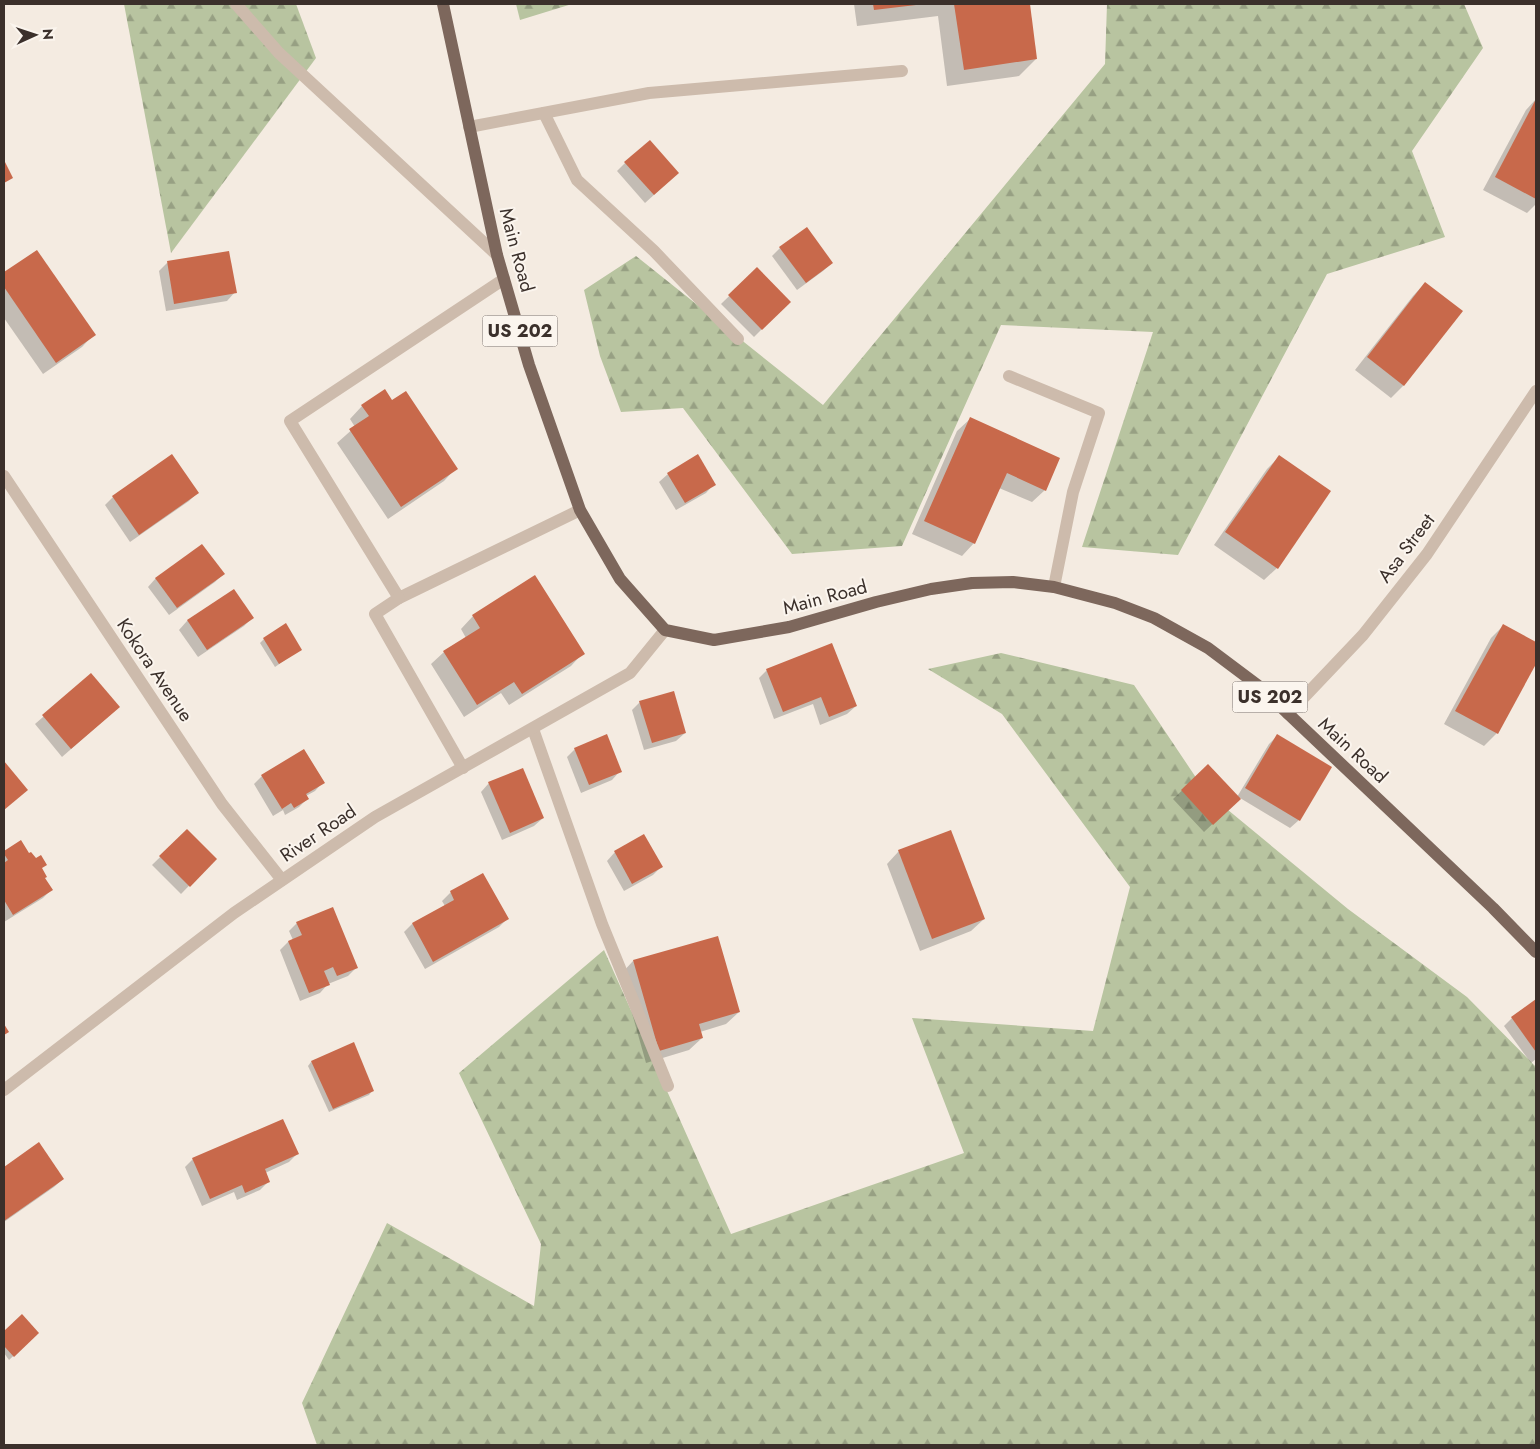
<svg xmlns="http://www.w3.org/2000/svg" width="1540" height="1449" font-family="Jost,sans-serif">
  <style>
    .forest { fill: url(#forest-firs) }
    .shadow { fill: #0003 }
    .building { fill: #c8694b }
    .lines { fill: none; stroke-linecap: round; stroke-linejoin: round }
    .service { stroke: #cdbbac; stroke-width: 12 }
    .minor { stroke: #cdbbac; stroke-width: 12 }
    .tertiary { stroke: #cdbbac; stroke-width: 12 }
    .primary { stroke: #7d675c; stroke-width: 12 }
    .labels { text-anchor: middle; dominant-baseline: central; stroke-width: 4; stroke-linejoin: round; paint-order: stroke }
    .shield { fill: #fbf5ee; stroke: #756b66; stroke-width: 1 }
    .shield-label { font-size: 18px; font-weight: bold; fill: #3b302b }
    .street-label { font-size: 19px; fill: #3b302b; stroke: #fbf5ee }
  </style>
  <defs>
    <pattern id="forest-firs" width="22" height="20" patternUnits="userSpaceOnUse" patternTransform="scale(1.25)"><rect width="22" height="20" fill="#b8c4a0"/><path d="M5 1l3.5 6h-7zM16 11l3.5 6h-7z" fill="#97a083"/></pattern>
  </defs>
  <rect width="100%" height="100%" fill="#f4ebe1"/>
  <!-- forest -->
  <g class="forest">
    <polygon points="124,4 296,4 316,58 171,253"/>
    <polygon points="516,4 572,4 520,20"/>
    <polygon points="1107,4 1464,4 1483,48 1412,151 1445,237 1327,274 1178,555 1082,547 1153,332 1001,325 902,546 792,554 683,408 621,412 600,356 584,290 636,256 823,405 1105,64"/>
    <polygon points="1001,653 1134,685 1205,791 1348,909 1467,997 1536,1067 1536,1445 317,1445 302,1403 387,1223 534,1306 541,1244 459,1073 604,950 731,1234 964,1153 912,1018 1093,1031 1130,887 1002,714 928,669"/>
  </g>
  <!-- shadow -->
  <g class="shadow">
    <polygon points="854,4 1028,4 1036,59 1019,76 947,86 938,16 857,26"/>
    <polygon points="1536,99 1536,204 1527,213 1483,190 1526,110"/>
    <polygon points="625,163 678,173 645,203 617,171"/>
    <polygon points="780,248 832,263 823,271 797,290 772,256"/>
    <polygon points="36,251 94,334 82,347 43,374 4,318 4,274"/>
    <polygon points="167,263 235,292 227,301 166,311 159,271"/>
    <polygon points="757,269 789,302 754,337 721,304"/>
    <polygon points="1425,283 1461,311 1403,386 1391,398 1355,370 1413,296"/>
    <polygon points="392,402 456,468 444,481 388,519 337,443 355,427 350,419 362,406"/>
    <polygon points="970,419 1045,490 1032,502 999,488 974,543 962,556 912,534 957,431"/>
    <polygon points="1279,457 1277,568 1264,580 1214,545 1267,469"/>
    <polygon points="668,474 714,484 706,493 676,510 659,482"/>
    <polygon points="197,493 189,501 130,542 105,505 113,497"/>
    <polygon points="223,574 215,582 169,615 148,587 156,578"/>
    <polygon points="234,590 252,618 244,626 198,657 179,630 187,621"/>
    <polygon points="473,616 583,653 571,666 509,705 501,693 464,717 431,664 444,652 466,638 461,629"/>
    <polygon points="1503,626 1536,644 1536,661 1497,733 1484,746 1444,724 1491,638"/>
    <polygon points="264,639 301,649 275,667 260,643"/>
    <polygon points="767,670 856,706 847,714 820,725 813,704 774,719 759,678"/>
    <polygon points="91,675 119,707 62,757 35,724"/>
    <polygon points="640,702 685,733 676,741 644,750 632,710"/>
    <polygon points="1277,736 1299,820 1290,828 1240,798 1204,832 1173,799 1208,766 1237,797 1269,744"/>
    <polygon points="575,749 620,771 612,780 581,793 567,757"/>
    <polygon points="262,776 323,782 315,791 306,796 307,799 299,807 285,815 283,810 273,816 254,784"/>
    <polygon points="489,783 543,818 534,826 502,840 481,792"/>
    <polygon points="187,831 215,859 181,894 152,865"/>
    <polygon points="21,842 51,890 43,898 4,922 4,852"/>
    <polygon points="899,851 984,919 971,931 920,951 887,864"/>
    <polygon points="615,852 661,867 653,875 624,891 607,861"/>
    <polygon points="451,892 507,919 499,927 425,969 404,932 412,924 445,906 442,901"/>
    <polygon points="297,923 356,968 348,976 328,984 320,993 300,1001 280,950 288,942 293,940 289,931"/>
    <polygon points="633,961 739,1012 726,1024 700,1032 702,1038 689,1050 646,1063 621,974"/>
    <polygon points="1536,1001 1536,1059 1531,1063 1504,1026 1512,1018"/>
    <polygon points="311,1062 372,1091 369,1095 329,1112 308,1066"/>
    <polygon points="39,1143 63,1179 54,1187 4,1222 4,1168"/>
    <polygon points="297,1154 289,1162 265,1173 269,1181 260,1190 237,1200 234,1192 202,1206 185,1167 193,1159"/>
    <polygon points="22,1316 38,1333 9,1360 4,1353 4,1333"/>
  </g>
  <!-- building -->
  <g class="building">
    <polygon points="873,4 916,4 916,5 874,10"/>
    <polygon points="954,4 1030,4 1037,59 964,70"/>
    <polygon points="1536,99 1536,199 1495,177"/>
    <polygon points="650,140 679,173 654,195 624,162"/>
    <polygon points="4,160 13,178 4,183"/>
    <polygon points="807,227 833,263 806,283 779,247"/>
    <polygon points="37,250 96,335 56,363 4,287 4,272"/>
    <polygon points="229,251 237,293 174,304 167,261"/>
    <polygon points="757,267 791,302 762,330 728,295"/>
    <polygon points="1425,282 1463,311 1404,386 1367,357"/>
    <polygon points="385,389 392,400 406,391 458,469 401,507 349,429 369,416 361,405"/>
    <polygon points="970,417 1060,458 1046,491 1007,473 975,544 924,521"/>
    <polygon points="172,454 199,493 139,535 112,496"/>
    <polygon points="698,454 716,485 685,503 667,473"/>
    <polygon points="1279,455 1331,491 1278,569 1225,532"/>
    <polygon points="202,544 225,574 177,608 155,578"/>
    <polygon points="535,575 585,654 522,694 514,682 477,705 443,651 480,628 472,615"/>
    <polygon points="234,589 254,618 207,650 187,620"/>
    <polygon points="286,623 302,650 279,664 263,638"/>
    <polygon points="1503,624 1536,642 1536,664 1498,734 1455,711"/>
    <polygon points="832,643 857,706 829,717 821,697 783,712 766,669"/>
    <polygon points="91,673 120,707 71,749 42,715"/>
    <polygon points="674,691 686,733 652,743 639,701"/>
    <polygon points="607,734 622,772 589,785 574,748"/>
    <polygon points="1277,734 1332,767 1300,821 1245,788"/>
    <polygon points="304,749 325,783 306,794 309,799 294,808 291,803 282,809 261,775"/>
    <polygon points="4,761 28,790 4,810"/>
    <polygon points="1208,764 1241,799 1213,825 1181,790"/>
    <polygon points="523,768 544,818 510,833 488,782"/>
    <polygon points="187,829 217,859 190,887 159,856"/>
    <polygon points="951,830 985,919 932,939 898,850"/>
    <polygon points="644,834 663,867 632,884 614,851"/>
    <polygon points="21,840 29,853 31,852 36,858 41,855 47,865 42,868 47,877 45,878 53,890 13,915 4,900 4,863 8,860 4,854 4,851"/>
    <polygon points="483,873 509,919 433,962 412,923 454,900 450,891"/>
    <polygon points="333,907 358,968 337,976 333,967 324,971 330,985 309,993 288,941 302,935 296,922"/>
    <polygon points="718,936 740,1012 699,1024 703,1038 659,1051 633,960"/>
    <polygon points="1536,999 1536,1052 1511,1017"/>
    <polygon points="4,1024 9,1032 4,1035"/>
    <polygon points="354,1042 374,1091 333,1109 311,1061"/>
    <polygon points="283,1119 299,1154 265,1169 270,1182 245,1193 242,1185 210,1199 192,1158"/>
    <polygon points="39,1142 64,1179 4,1221 4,1167"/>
    <polygon points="22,1314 39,1333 14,1357 4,1346 4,1331"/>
  </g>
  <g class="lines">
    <!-- service -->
    <g class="service">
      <polyline points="236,4 279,53 497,255"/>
      <polyline points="544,113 577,180 654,251 738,339"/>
      <polyline points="469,127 649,93 902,71"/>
      <polyline points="504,279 290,421 399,598 580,510"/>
      <polyline points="1009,376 1099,413 1073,492 1054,587"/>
      <polyline points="399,598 375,614 463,768"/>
      <polyline points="533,729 602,924 668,1086"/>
    </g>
    <!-- minor -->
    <g class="minor">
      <polyline points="4,476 222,804 282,880"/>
      <polyline points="1288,714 1363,635 1427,554 1536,391"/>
    </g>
    <!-- tertiary -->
    <polyline class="tertiary" points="4,1090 234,913 375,817 630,673 665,630"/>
    <!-- primary -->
    <polyline class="primary" points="443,4 497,255 529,365 580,510 620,579 665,630 714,640 789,627 876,602 931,589 972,583 1013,582 1054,587 1115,603 1154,618 1208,648 1260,687 1493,908 1536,952"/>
  </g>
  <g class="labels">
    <!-- shield labels -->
    <g class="shield">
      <rect x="482.5" y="315.5" width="75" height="31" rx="4"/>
      <rect x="1232.5" y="681.5" width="75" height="31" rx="4"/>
    </g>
    <g class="shield-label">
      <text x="520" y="331">US 202</text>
      <text x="1270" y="697">US 202</text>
    </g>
    <!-- street labels -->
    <g class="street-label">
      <text transform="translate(517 250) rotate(75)">Main Road</text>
      <text transform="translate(1406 548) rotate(-53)">Asa Street</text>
      <text transform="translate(825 597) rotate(-15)">Main Road</text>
      <text transform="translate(155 670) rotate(56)">Kokora Avenue</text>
      <text transform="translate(1353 750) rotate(43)">Main Road</text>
      <text transform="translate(318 833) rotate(-34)">River Road</text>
    </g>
  </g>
  <!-- border -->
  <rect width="1540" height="1449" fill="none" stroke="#3b302b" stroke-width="10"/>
  <!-- north arrow -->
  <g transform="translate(35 35) rotate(87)" stroke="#fbf5ee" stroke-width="4" paint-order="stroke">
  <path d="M0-4L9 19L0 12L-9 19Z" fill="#3b302b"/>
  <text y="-8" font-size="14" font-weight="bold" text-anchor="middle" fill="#3b302b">N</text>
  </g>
</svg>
